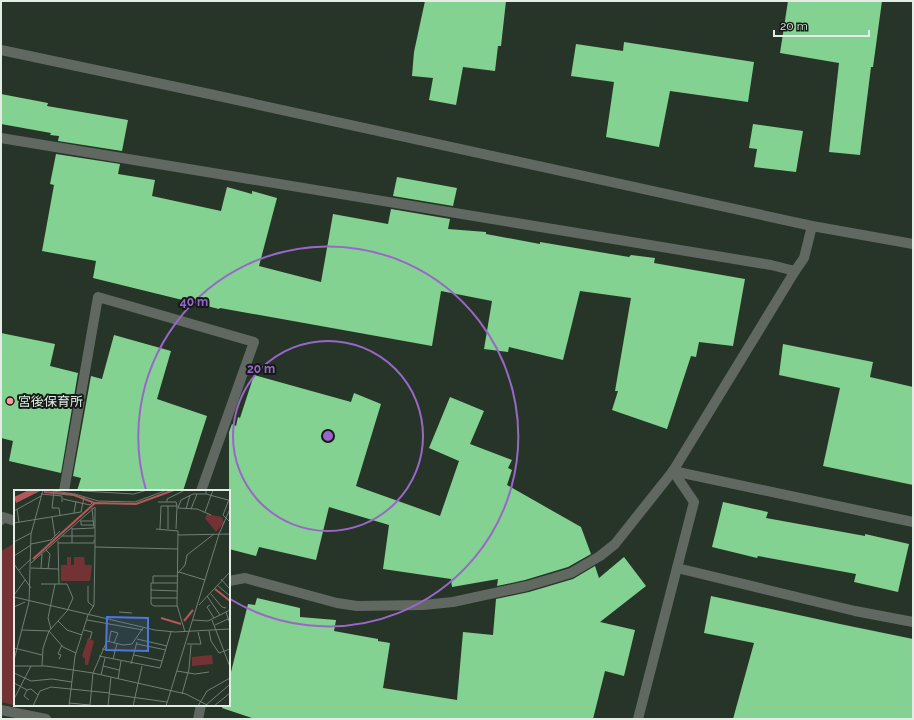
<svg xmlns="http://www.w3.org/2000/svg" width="914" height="720" font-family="Raleway,'Noto Sans JP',sans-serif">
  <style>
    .green { fill: #733234 }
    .building { fill: #84d291 }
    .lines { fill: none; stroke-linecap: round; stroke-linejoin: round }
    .minor { stroke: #616862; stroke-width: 10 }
    .ring { fill: none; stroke: #9a66ca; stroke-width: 2 }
    .poi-dot { fill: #f59b9a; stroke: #141a15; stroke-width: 1.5 }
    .labels { text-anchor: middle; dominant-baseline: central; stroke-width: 4; stroke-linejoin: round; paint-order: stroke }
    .poi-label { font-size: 13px; fill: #e4ede5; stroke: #141a15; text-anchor: start }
    .inset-river { fill: none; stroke: #b4585a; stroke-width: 2 }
    .inset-road { fill: none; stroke: #727f74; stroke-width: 1 }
    .view { fill: #4f76db; fill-opacity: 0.15; stroke: #4f76db; stroke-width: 2 }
    .inset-edge { fill: none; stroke: #e4ede5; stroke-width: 2 }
    .centre { fill: #9a66ca; stroke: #141a15; stroke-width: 2 }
    .ring-label { font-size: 12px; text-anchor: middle; font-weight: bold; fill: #9a66ca; stroke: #141a15; stroke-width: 4; stroke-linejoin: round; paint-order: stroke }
  </style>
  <rect width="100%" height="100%" fill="#263528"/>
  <!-- green -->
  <polygon class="green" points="15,543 15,705 20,705 20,707 1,702 1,551"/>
  <!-- building -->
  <g class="building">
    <polygon points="425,1 506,1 501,46 498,46 495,71 463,67 456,105 429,100 433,78 412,76 414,52"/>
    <polygon points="788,1 882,1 873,67 871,67 860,155 829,152 839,63 780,53"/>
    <polygon points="624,42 754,62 748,102 670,91 659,147 606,137 614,82 571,76 576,44 623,51"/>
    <polygon points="1,94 48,103 47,106 128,120 122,151 58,141 59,136 50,135 51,133 1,124"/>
    <polygon points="753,124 803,131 796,172 754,167 757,149 749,148"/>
    <polygon points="56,154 120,164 118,174 155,180 152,196 221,211 227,187 252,194 252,191 277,198 259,266 321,282 333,214 388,224 391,209 450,219 448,229 486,232 486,234 540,244 540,242 617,255 629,257 631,255 655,258 654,263 745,279 733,346 699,342 696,357 691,356 667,429 612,410 618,391 615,391 631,298 580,291 563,360 509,347 508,352 484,349 492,301 441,291 432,346 220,308 219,309 93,278 96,261 42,251 54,185 50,184"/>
    <polygon points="397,177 457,188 453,206 393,196"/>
    <polygon points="1,333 55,344 50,366 78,373 61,473 9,461 13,441 1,438"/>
    <polygon points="114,335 171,351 157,399 207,416 183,491 77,491 81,478 73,476 91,376 102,379"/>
    <polygon points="783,344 873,362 870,377 913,387 913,485 823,466 840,388 779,375"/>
    <polygon points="254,375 351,402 354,393 381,404 356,486 440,516 459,461 429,448 450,397 484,411 470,444 512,460 508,468 512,470 507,485 581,527 591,554 568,567 525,580 497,586 498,579 452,587 451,579 383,569 389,525 329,507 316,560 259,547 256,556 229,549 229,432 232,424 236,426 238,417 240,418"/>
    <polygon points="723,502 768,512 766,518 865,536 865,534 909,544 898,592 854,582 856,574 758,556 757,558 712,547"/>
    <polygon points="624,557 646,586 600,622 635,630 624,676 605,671 593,719 255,719 222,708 223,705 229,705 229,680 248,604 255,605 257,598 300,608 300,617 336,620 334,631 378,639 378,641 390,643 383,688 457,700 463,632 493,635 496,599 529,592 573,579 595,566 599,578"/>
    <polygon points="711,596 840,624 913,639 913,719 733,719 754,643 704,633"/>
  </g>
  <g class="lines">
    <!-- minor -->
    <g class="minor">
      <polyline points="1,50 214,95 812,226 913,244"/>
      <polyline points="1,138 771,265 795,271"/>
      <polyline points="673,471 913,522"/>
      <polyline points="64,491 98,297 254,342 201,491"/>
      <polyline points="1,520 3,517 15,521"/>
      <polyline points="677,568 855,611 913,622"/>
      <polyline points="229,581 245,578 337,603 357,606 423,605 453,602 527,586 571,573 600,556 615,544 673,471 795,271 804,258 812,226"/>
      <polyline points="1,710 46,719"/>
      <polyline points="198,719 201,705"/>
      <polyline points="638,719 694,502 673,471"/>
    </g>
  </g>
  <!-- distance rings -->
  <g class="ring">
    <circle cx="328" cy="436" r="95"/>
    <path d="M146 490A190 190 0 1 1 230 599"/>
  </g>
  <!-- markers -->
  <circle class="poi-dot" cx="10" cy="401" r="4"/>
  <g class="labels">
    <!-- poi labels -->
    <g class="poi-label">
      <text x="18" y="401">宮後保育所</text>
    </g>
  </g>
  <!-- overview -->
  <g transform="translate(14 490)">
    <rect width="216" height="216" fill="#263528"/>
    <path d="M 193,24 L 208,27 L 210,33 L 202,42 L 191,28 ZM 53,67 L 57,67 L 57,75 L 60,75 L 60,67 L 70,67 L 71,75 L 78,75 L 76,91 L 47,91 L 47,75 L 53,75 ZM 74,148 L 80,151 L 74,175 L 71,175 L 71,169 L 68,166 ZM 198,165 L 199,174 L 178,176 L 178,167 Z" fill="#733234"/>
    <path d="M 15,0 L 26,1 L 2,13 L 0,7 Z" fill="#b4585a"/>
    <path class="inset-river" d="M 81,13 L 122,14 L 160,0M 19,69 L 81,13 L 60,5 L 30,2M 201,99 L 216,111M 147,128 L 167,134M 170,131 L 179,120"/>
    <path class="inset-road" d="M 32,0 L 61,4 L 84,11 L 121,12 L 153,0M 192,0 L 192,4 L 179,4 L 167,10 L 164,18 L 183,19 L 197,25M 40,1 L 38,18 L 45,18 L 46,25M 68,1 L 120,4 L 133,0M 27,4 L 48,6 L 48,12M 192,4 L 214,10M 216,7 L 209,25 L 216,32M 49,9 L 76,15 L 78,13M 144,12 L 162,12 L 163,16M 153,12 L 153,9 L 171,0M 78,18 L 80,38M 3,19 L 5,32M 172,19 L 176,5M 177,19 L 183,4M 0,21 L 27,6M 191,22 L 199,0M 60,23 L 62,11M 38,27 L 41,46M 66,31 L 80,31M 67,31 L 67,35 L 80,35M 0,33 L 67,22 L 70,7M 58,39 L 80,38M 142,39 L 164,41 L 163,115 L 171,142M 146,39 L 147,16 L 163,16 L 162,39M 154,39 L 154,16M 164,45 L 216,44M 48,46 L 80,46M 44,51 L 45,94M 0,52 L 17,43M 44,53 L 80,53 L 80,50M 58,53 L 58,38M 17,54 L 37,50 L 46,41M 32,60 L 36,64 L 34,79M 0,66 L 17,55M 17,73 L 81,17 L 81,57M 0,74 L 17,98M 17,78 L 44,79M 27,78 L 28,64M 5,80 L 17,69M 165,82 L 191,90M 164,83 L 171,75 L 173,65 L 200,44M 207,89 L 215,98M 139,93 L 139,86 L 164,86M 27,94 L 41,94M 203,95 L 216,106M 74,96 L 74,112 L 80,117M 137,100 L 163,101M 197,104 L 208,117 L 212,118M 0,105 L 11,90M 193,106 L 206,125M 0,107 L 141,140 L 161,142 L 216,139M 137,108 L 163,108M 185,115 L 216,82M 196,115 L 193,117 L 200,128M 163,116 L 140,116 L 137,114 L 137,93 L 163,93M 0,117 L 11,112M 105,122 L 118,123M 212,122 L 216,134M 73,130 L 129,140M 179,130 L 194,131 L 216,120M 198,130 L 216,177M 44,131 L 53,140 L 68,145M 201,135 L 216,128M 8,140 L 35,141 L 49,157 L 62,163M 70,140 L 78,142 L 76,149M 195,141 L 197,151 L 205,163 L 216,159M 123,149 L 153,156M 95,151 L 97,141 L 104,143 L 100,153M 123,154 L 152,160M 173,154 L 187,154 L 184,142M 0,158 L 28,165M 88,159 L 101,161M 120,165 L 148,171M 85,166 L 146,178 L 157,142M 45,169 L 47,165 L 44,164 L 48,155M 99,169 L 103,154M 0,170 L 15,112 L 17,44 L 29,0M 117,174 L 123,152M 0,176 L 32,176 L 79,183 L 172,204 L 195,216M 28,176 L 29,158 L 35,141 L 53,121 L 59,108 L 53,94 L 41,94 L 34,128 L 37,139M 89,176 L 105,180M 163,181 L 181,184 L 195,182M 0,183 L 17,191 L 38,189 L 58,192M 87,185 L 91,168M 104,189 L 107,171M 0,193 L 13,200 L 17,199 L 24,205M 13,200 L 10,206 L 15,210M 96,204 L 153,212M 168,204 L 175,179 L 177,155M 0,209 L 17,176M 55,213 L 76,215 L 79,183 L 93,151 L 109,155 L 118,154 L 129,138M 192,215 L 215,195M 19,216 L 26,201 L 37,197 L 96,203M 55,216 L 61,166 L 74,125 L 80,115 L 81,57 L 164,59M 94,216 L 97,187M 119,216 L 128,176M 152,216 L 205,44 L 216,19M 184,216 L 193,201 L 216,188M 200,216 L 216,203"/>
    <path class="view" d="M 93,127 L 134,128 L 134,161 L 92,160 Z"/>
    <rect width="216" height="216" class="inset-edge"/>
  </g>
  <circle cx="328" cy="436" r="6" class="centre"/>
  <g class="ring-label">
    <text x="194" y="306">40 m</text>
    <text x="261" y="373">20 m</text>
  </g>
  <!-- border -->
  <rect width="914" height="720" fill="none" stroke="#e4ede5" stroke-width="4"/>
  <!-- scale -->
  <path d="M774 30v6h95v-6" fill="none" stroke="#e4ede5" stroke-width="2"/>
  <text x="780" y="30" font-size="12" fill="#e4ede5" stroke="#141a15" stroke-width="3" paint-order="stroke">20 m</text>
</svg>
